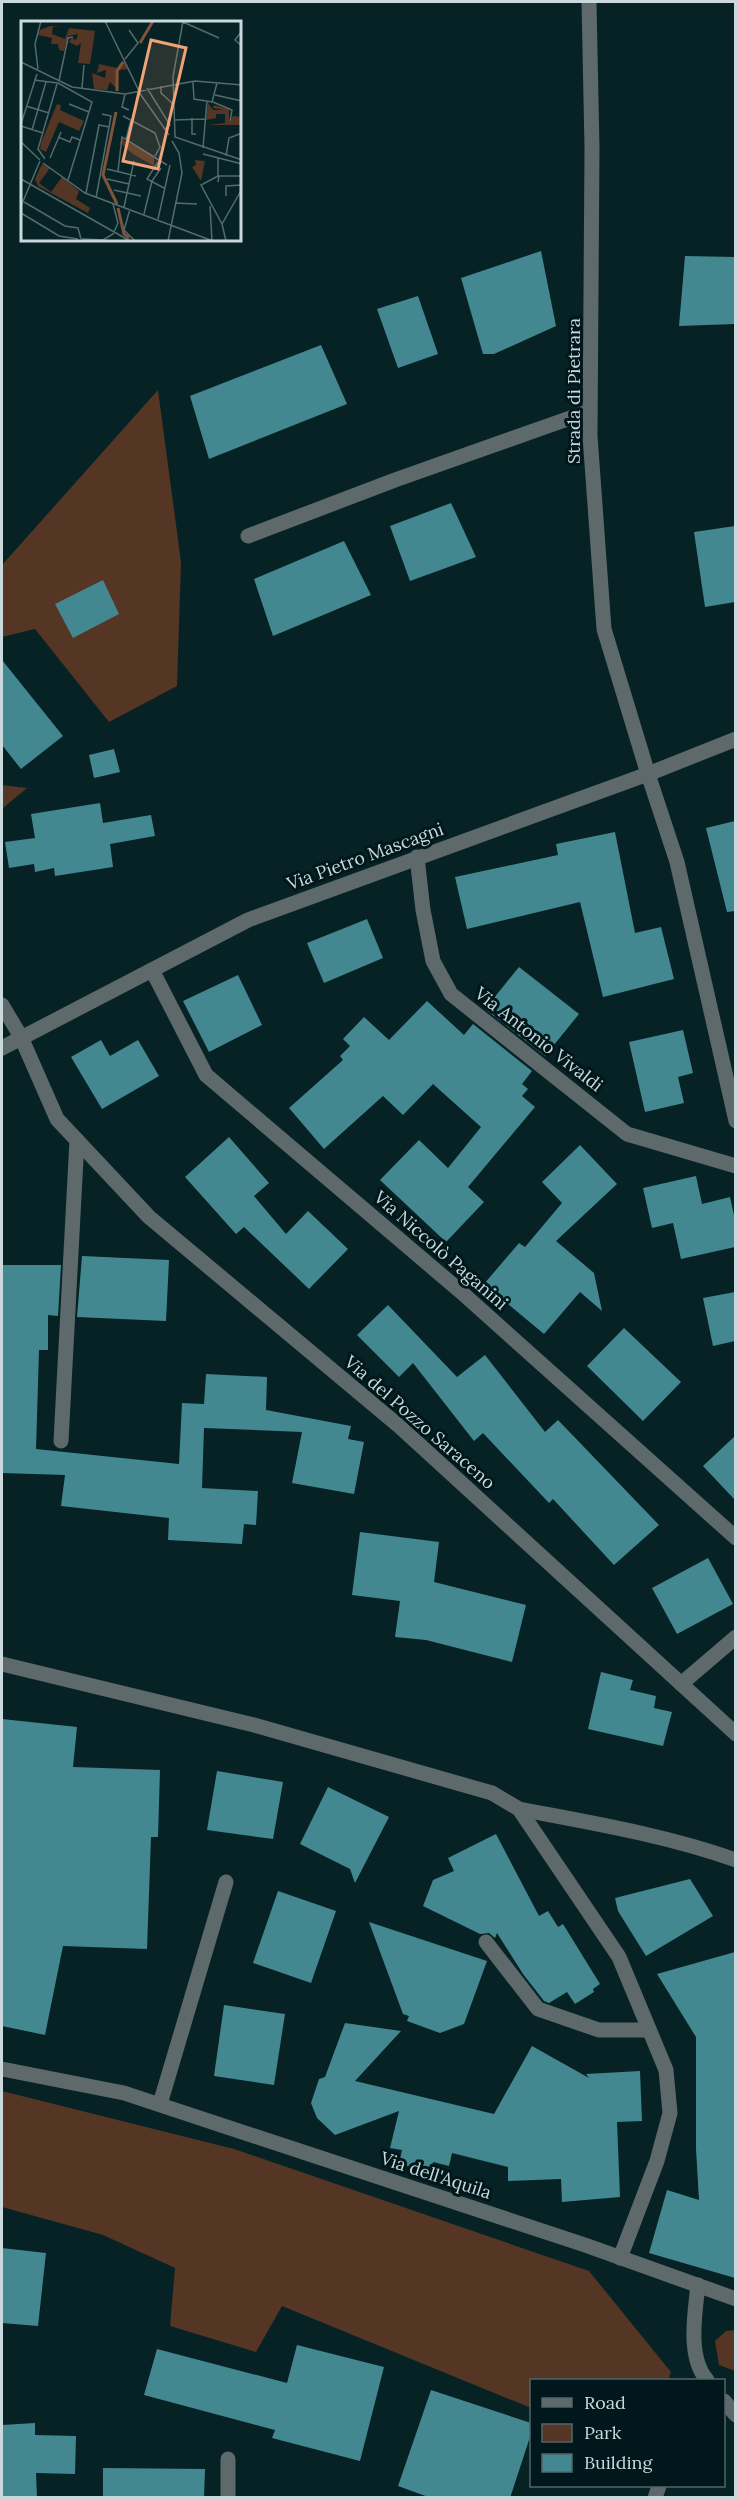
<svg xmlns="http://www.w3.org/2000/svg" width="737" height="2499" font-family="Lora,serif">
  <style>
    .green { fill: #553524 }
    .building { fill: #438890 }
    .lines { fill: none; stroke-linecap: round; stroke-linejoin: round }
    .minor { stroke: #5d696b; stroke-width: 15 }
    .labels { text-anchor: middle; dominant-baseline: central; stroke-width: 6; stroke-linejoin: round; paint-order: stroke }
    .street-label { font-size: 18px; fill: #cad9db; stroke: #00181b }
    .inset-river { fill: none; stroke: #80533b; stroke-width: 3 }
    .inset-road { fill: none; stroke: #546b6e; stroke-width: 1.5 }
    .view { fill: #f0a279; fill-opacity: 0.15; stroke: #f0a279; stroke-width: 3 }
    .inset-edge { fill: none; stroke: #cad9db; stroke-width: 3 }
  </style>
  <rect width="100%" height="100%" fill="#062225"/>
  <!-- green -->
  <g class="green">
    <polygon points="158,390 181,562 177,686 109,722 35,629 2,637 2,565"/>
    <polygon points="2,785 27,788 2,809"/>
    <polygon points="2,2091 234,2149 589,2271 671,2372 668,2380 532,2380 531,2408 282,2306 256,2352 170,2326 175,2268 103,2235 2,2207"/>
    <polygon points="735,2330 736,2330 735,2371 719,2365 715,2341 726,2331"/>
  </g>
  <!-- building -->
  <g class="building">
    <polygon points="541,251 556,326 494,354 483,354 461,278"/>
    <polygon points="685,256 735,257 735,324 679,326"/>
    <polygon points="418,296 438,354 398,368 377,309"/>
    <polygon points="321,345 347,404 209,459 190,396"/>
    <polygon points="451,503 476,557 410,581 390,526"/>
    <polygon points="735,526 735,602 705,607 694,532"/>
    <polygon points="344,541 371,595 273,636 254,579"/>
    <polygon points="103,580 119,614 73,638 55,604"/>
    <polygon points="2,660 63,736 21,769 2,745"/>
    <polygon points="114,749 120,772 94,778 89,755"/>
    <polygon points="100,803 103,823 151,815 155,836 110,844 113,867 55,876 54,868 35,872 34,864 9,868 5,842 35,838 31,814"/>
    <polygon points="735,821 735,911 727,912 706,828"/>
    <polygon points="615,832 635,933 661,927 674,979 603,997 580,902 467,929 455,877 558,855 556,844"/>
    <polygon points="367,919 383,958 324,983 307,943"/>
    <polygon points="519,967 579,1014 545,1056 485,1009"/>
    <polygon points="238,975 262,1025 209,1052 183,1001"/>
    <polygon points="427,1001 464,1035 473,1024 532,1071 522,1084 528,1089 522,1096 535,1107 468,1187 484,1202 446,1242 380,1180 419,1140 448,1168 481,1127 433,1084 403,1115 383,1096 324,1149 289,1108 343,1060 340,1056 350,1046 343,1039 364,1017 389,1040"/>
    <polygon points="683,1030 693,1073 678,1077 684,1103 645,1112 629,1042"/>
    <polygon points="101,1040 110,1056 138,1040 159,1076 102,1109 71,1057"/>
    <polygon points="229,1137 269,1183 254,1196 286,1234 308,1211 348,1249 309,1289 244,1227 236,1234 185,1177"/>
    <polygon points="580,1145 617,1184 556,1241 594,1273 602,1311 580,1292 544,1334 484,1284 519,1243 525,1247 562,1203 542,1182"/>
    <polygon points="696,1176 702,1204 730,1197 735,1220 735,1247 681,1259 673,1223 652,1228 643,1188"/>
    <polygon points="82,1256 169,1260 166,1321 77,1317"/>
    <polygon points="2,1265 61,1265 58,1316 48,1315 48,1350 39,1350 36,1449 179,1464 182,1403 204,1404 206,1374 267,1377 266,1410 351,1426 348,1439 364,1442 354,1494 292,1483 302,1432 204,1428 202,1488 258,1491 256,1525 244,1524 242,1544 168,1540 169,1518 61,1506 65,1475 2,1473"/>
    <polygon points="735,1292 735,1341 713,1346 703,1298"/>
    <polygon points="388,1305 457,1377 485,1355 545,1432 558,1420 659,1525 614,1565 553,1499 549,1503 483,1433 474,1441 413,1363 399,1377 357,1335"/>
    <polygon points="624,1328 681,1382 643,1421 587,1366"/>
    <polygon points="735,1436 735,1500 703,1466"/>
    <polygon points="360,1532 439,1542 434,1582 526,1605 512,1662 426,1640 395,1637 400,1601 352,1595"/>
    <polygon points="708,1558 733,1604 677,1634 652,1588"/>
    <polygon points="601,1672 633,1680 630,1690 656,1696 654,1708 672,1712 663,1746 588,1729"/>
    <polygon points="2,1719 77,1727 73,1767 160,1770 158,1837 151,1837 147,1949 63,1946 45,2035 2,2026"/>
    <polygon points="217,1771 283,1782 273,1839 207,1830"/>
    <polygon points="328,1787 389,1817 355,1883 350,1869 300,1844"/>
    <polygon points="496,1834 539,1916 548,1911 558,1927 563,1924 600,1984 593,1989 594,1992 575,2004 567,1992 549,2003 544,2001 523,1974 497,1933 495,1938 489,1933 480,1934 423,1906 433,1880 454,1871 448,1858"/>
    <polygon points="690,1879 713,1916 646,1956 618,1911 615,1898"/>
    <polygon points="278,1891 336,1911 311,1983 253,1963"/>
    <polygon points="369,1922 487,1961 464,2024 440,2033 407,2021 409,2016 403,2014"/>
    <polygon points="735,1952 735,2278 649,2253 667,2190 699,2200 696,2149 696,2037 657,1974"/>
    <polygon points="224,2005 285,2014 274,2085 214,2076"/>
    <polygon points="345,2023 401,2031 355,2081 494,2114 532,2046 589,2078 586,2074 640,2071 642,2121 617,2122 620,2197 562,2202 561,2179 508,2181 508,2167 452,2153 449,2166 433,2162 431,2172 399,2164 402,2150 390,2148 399,2111 335,2135 317,2118 311,2103 319,2079 325,2077"/>
    <polygon points="2,2248 46,2253 38,2326 2,2323"/>
    <polygon points="297,2345 384,2367 360,2461 272,2438 275,2430 144,2395 157,2349 287,2383"/>
    <polygon points="431,2390 531,2423 531,2434 510,2498 431,2498 398,2486"/>
    <polygon points="35,2423 35,2435 76,2436 75,2474 36,2473 37,2498 2,2498 2,2425"/>
    <polygon points="103,2468 205,2469 204,2498 103,2498"/>
  </g>
  <g class="lines">
    <!-- minor -->
    <g class="minor">
      <polyline points="589,2 592,148 590,436 604,629 648,774 677,862 736,1121"/>
      <polyline points="248,536 395,480 590,411"/>
      <polyline points="417,857 423,910 433,961 451,994 627,1134 736,1166"/>
      <polyline points="152,970 206,1075 460,1291 736,1538"/>
      <polyline points="2,1005 21,1037 57,1119 149,1217 399,1426 736,1734"/>
      <polyline points="2,1048 248,920 648,774 736,739"/>
      <polyline points="61,1441 77,1140"/>
      <polyline points="2,1664 254,1725 492,1793 519,1809 619,1957 666,2070 670,2113 657,2161 620,2258"/>
      <polyline points="681,1684 736,1637"/>
      <path d="M 519,1809 C 592,1823 665,1835 736,1860"/>
      <polyline points="486,1942 538,2009 599,2030 649,2030"/>
      <polyline points="2,2069 124,2093 585,2245 736,2299"/>
      <polyline points="160,2104 226,1882"/>
      <path d="M 698,2285 C 695,2313 687,2357 707,2380"/>
      <polyline points="724,2401 736,2415"/>
      <polyline points="228,2498 228,2459"/>
      <polyline points="655,2498 659,2486"/>
    </g>
  </g>
  <g class="labels">
    <!-- street labels -->
    <g class="street-label">
      <text transform="translate(573 391) rotate(-90)">Strada di Pietrara</text>
      <text transform="translate(365 856) rotate(-20)">Via Pietro Mascagni</text>
      <text transform="translate(539 1039) rotate(38)">Via Antonio Vivaldi</text>
      <text transform="translate(441 1250) rotate(41)">Via Niccolò Paganini</text>
      <text transform="translate(420 1422) rotate(41)">Via del Pozzo Saraceno</text>
      <text transform="translate(436 2175) rotate(18)">Via dell'Aquila</text>
    </g>
  </g>
  <!-- overview -->
  <g transform="translate(21 21)">
    <rect width="220" height="220" fill="#062225"/>
    <path d="M 29,5 L 40,6 L 32,6 L 31,13 L 44,18 L 48,7 L 74,10 L 69,43 L 57,42 L 60,22 L 56,25 L 48,21 L 51,17 L 55,19 L 57,13 L 47,15 L 43,30 L 38,29 L 37,23 L 30,23 L 31,17 L 17,14 L 19,9 ZM 103,39 L 108,48 L 98,49 L 97,69 L 89,61 L 86,69 L 73,68 L 71,52 L 84,57 L 85,49 L 76,52 L 78,43 L 96,47 ZM 187,82 L 192,89 L 202,89 L 192,87 L 193,84 L 208,88 L 208,101 L 212,95 L 220,96 L 220,104 L 186,104 L 204,102 L 204,93 L 195,93 L 195,97 L 185,99 ZM 36,83 L 40,84 L 39,89 L 63,100 L 58,110 L 38,101 L 25,131 L 19,128 L 20,122 ZM 101,118 L 133,135 L 133,145 L 112,133 L 99,122 ZM 174,139 L 184,140 L 180,160 L 171,146 L 175,144 ZM 21,143 L 29,147 L 18,162 L 30,171 L 41,156 L 58,170 L 55,178 L 69,187 L 67,192 L 17,165 L 14,158 Z" fill="#553524"/>
    <path class="inset-river" d="M 119,22 L 132,0M 96,70 L 96,50 L 102,41M 95,91 L 82,154 L 96,183M 97,187 L 103,213 L 108,217"/>
    <path class="inset-road" d="M 84,0 L 120,74 L 148,114M 162,1 L 198,17M 221,10 L 214,19 L 221,25M 104,38 L 117,22 L 108,9M 0,41 L 51,66 L 104,73 L 174,60 L 221,64M 17,48 L 14,23 L 20,0M 13,59 L 37,62 L 71,81 L 47,159M 38,60 L 47,17 L 52,16M 172,61 L 173,78 L 191,81 L 196,62M 140,65 L 140,72 L 153,84 L 154,116 L 221,139M 61,67 L 63,44M 126,67 L 149,104 L 144,108M 104,73 L 101,86 L 108,89M 194,74 L 221,80M 192,81 L 211,89 L 209,100M 48,83 L 68,91M 153,83 L 152,56 L 162,0M 5,85 L 28,92M 102,95 L 134,112 L 139,126 L 134,135M 171,97 L 171,113 L 175,113M 153,99 L 184,98M 0,103 L 16,53M 0,105 L 22,112M 11,109 L 25,61M 37,116 L 49,121 L 51,116 L 59,119M 105,118 L 110,99M 0,121 L 19,139M 182,127 L 186,80M 182,133 L 221,143M 205,135 L 208,117 L 221,112M 29,137 L 40,111M 197,137 L 197,155 L 180,164 L 201,203M 24,138 L 17,128 L 36,63M 137,141 L 126,158 L 143,167M 22,142 L 64,172 L 192,220M 86,148 L 115,155M 97,150 L 101,116 L 146,144M 0,158 L 109,220M 86,158 L 108,163M 197,161 L 198,155 L 221,155M 93,169 L 120,175M 65,172 L 78,104 L 88,106M 205,175 L 205,165 L 221,164M 75,177 L 90,95 L 81,93M 3,181 L 44,205 L 57,207 L 60,218M 154,182 L 176,183M 0,185 L 19,140M 189,185 L 191,220M 103,186 L 113,140M 109,188 L 103,209 L 114,220M 0,192 L 38,215 L 57,218M 123,193 L 131,160 L 140,147M 137,198 L 149,144M 61,218 L 82,219 L 92,213 L 97,202 L 92,183M 147,220 L 161,152 L 158,132 L 151,120M 205,220 L 201,203 L 221,168"/>
    <path class="view" d="M 130,19 L 165,27 L 137,148 L 102,140 Z"/>
    <rect width="220" height="220" class="inset-edge"/>
  </g>
  <!-- border -->
  <rect width="737" height="2499" fill="none" stroke="#cad9db" stroke-width="6"/>
  <!-- legend -->
  <rect x="530" y="2379" width="195" height="108" fill="#00181b" stroke="#516568" stroke-width="1.5"/>
  <rect x="542" y="2398" width="30" height="9" fill="#5d696b" stroke="#516568" stroke-width="1.5"/>
  <text x="584" y="2409" font-size="18" fill="#cad9db">Road</text>
  <rect x="542" y="2424" width="30" height="18" fill="#553524" stroke="#516568" stroke-width="1.5"/>
  <text x="584" y="2439" font-size="18" fill="#cad9db">Park</text>
  <rect x="542" y="2454" width="30" height="18" fill="#438890" stroke="#516568" stroke-width="1.5"/>
  <text x="584" y="2469" font-size="18" fill="#cad9db">Building</text>
</svg>
